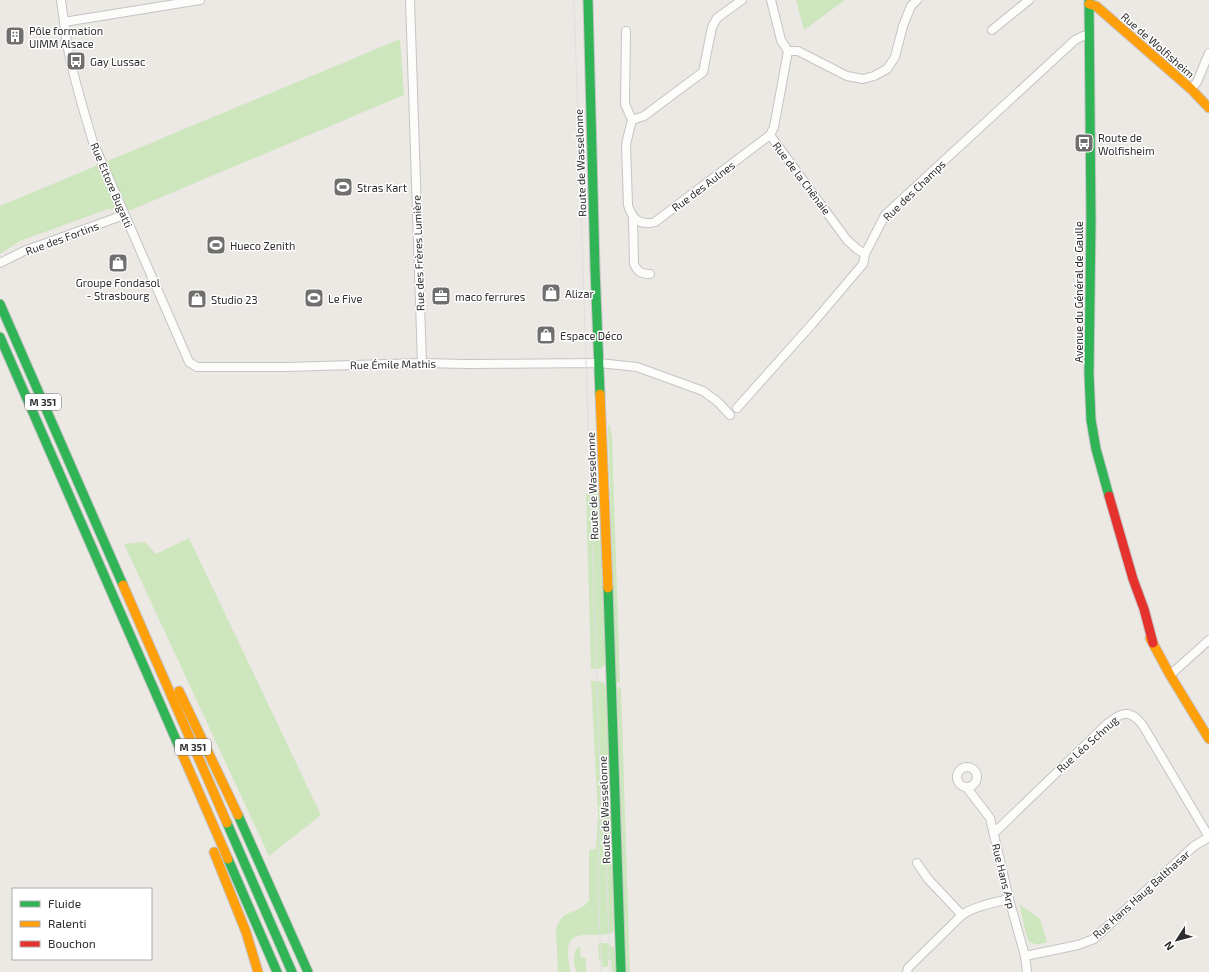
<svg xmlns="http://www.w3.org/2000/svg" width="1209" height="972" font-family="'Exo 2',sans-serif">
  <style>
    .green { fill: #cee6be }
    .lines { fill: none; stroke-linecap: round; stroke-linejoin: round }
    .street-casing { stroke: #c5c4c5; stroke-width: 10 }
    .fast-casing { stroke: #c5c4c5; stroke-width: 11 }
    .slow-casing { stroke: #c5c4c5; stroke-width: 11 }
    .jam-casing { stroke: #c5c4c5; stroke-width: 11 }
    .street { stroke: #fcfcfb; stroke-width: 8 }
    .fast { stroke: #30b455; stroke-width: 9 }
    .slow { stroke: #ff9f0a; stroke-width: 9 }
    .jam { stroke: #e5322d; stroke-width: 9 }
    .tram { stroke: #dfdfe1; stroke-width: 1 }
    .labels { text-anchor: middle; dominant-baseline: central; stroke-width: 3; stroke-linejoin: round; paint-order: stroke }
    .shield { fill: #fff; stroke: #6d6d6d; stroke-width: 1 }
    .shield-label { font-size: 10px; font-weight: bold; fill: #2e2e2e }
    .poi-label { font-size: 11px; fill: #2e2e2e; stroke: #fff; text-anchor: start }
    .street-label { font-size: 11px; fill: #2e2e2e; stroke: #fff }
  </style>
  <rect width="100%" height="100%" fill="#ece8e4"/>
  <!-- green -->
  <g class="green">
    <polygon points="796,0 845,0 804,30"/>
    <polygon points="400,39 404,95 131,210 108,209 20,241 0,254 0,206"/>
    <polygon points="608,425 610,425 612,437 620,682 616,683"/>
    <path d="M 586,493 L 601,493 L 606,661 C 604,669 599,669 591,669 Z"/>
    <polygon points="189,538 321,815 269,856 124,544 145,542 156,554"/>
    <path d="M 591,681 C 599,681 603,680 607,688 L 615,930 C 606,941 574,927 569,944 C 567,952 569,963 570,972 L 558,972 L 556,930 C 563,905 577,918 589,900 L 589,850 L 596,849 L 598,815 Z"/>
    <polygon points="617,687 619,687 621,688 630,972 626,972"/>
    <path d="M 1019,904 L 1040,919 L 1047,942 C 1039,945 1035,945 1028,941 Z"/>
    <polygon points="598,943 607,943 614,948 617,972 612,972 611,960 608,960 608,967 602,967 602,960 599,960"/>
    <path d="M 578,947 L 580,947 L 581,958 L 586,958 L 586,972 L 577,972 C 573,963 572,955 578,947 Z"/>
  </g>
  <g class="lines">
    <defs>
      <g id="street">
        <path d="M 61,0 C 63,14 65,29 67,43 C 73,77 83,109 93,142 L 189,362 L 197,367 L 285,367 L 422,363 L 466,364 L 599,363 L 637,367 L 703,391 L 718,402 L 730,415"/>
        <polyline points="410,0 422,363"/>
        <polyline points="64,22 200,0"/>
        <polyline points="992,30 1029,0"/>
        <polyline points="626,31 625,104 632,120 644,116 703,72 712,27 717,18 742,0"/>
        <polyline points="788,51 798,51 847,76 863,79 874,76 887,69 895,57 903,26 911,6 917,0"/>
        <polyline points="1191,89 1197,82 1209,53"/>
        <path d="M 632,120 L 626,144 L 628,205 C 632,219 640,226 655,222 L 770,135 L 774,127 L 788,51 L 781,40 L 771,0"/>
        <polyline points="770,135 847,240 857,249 865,254"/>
        <path d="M 633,217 L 634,264 C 638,272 641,274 650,274"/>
        <polyline points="0,263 24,251 124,215"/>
        <polyline points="737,408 813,323 863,264 865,254 885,215 1075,40 1083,36 1089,35"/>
        <polyline points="1170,675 1209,640"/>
        <circle cx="967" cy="777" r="10"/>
        <polyline points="967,788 990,818 1009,899 1025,956 1027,972"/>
        <path d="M 994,833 L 1107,724 C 1121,712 1129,709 1142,724 L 1209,837"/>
        <polyline points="917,863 928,879 962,915"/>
        <polyline points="1025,956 1078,945 1094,939 1180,859 1194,846 1209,837"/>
        <path d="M 907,972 L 908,968 L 962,915 C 975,906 993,903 1009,899"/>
      </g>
      <g id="fast">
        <polyline points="588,0 595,268 600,394"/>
        <polyline points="1089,0 1091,221 1089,374 1091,420 1096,449 1109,496"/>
        <polyline points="0,304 123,585"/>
        <polyline points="0,337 180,749"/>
        <polyline points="608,588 621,972"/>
        <polyline points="238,815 308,972"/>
        <polyline points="227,823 292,972"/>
        <polyline points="228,859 277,972"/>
      </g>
      <g id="slow">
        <polyline points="1089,4 1096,6 1191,89 1209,108"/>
        <polyline points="600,394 608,588"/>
        <polyline points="123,585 227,823"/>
        <polyline points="1150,638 1170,675 1209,739"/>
        <polyline points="179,691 238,815"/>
        <polyline points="180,749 228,859"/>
        <polyline points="214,852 246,932 258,972"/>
      </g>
      <polyline id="jam" points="1109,496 1133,579 1144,609 1153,643"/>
    </defs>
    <!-- street casing -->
    <use href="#street" class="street-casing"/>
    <!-- fast casing -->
    <use href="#fast" class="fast-casing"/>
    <!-- slow casing -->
    <use href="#slow" class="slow-casing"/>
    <!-- jam casing -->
    <use href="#jam" class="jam-casing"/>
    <!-- street -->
    <use href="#street" class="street"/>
    <!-- fast -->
    <use href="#fast" class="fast"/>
    <!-- slow -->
    <use href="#slow" class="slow"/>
    <!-- jam -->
    <use href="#jam" class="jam"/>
    <!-- tram -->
    <g class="tram">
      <polyline points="574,0 601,806 598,874 601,972"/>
      <polyline points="605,824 610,972"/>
    </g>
  </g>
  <!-- icons -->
  <defs>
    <symbol id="building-square" viewBox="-11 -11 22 22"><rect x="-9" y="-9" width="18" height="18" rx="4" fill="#706f6e" stroke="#fff"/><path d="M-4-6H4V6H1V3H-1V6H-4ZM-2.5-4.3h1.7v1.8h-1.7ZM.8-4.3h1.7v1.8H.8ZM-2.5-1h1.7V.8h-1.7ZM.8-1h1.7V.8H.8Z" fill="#fff"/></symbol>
    <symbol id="bus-square" viewBox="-11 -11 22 22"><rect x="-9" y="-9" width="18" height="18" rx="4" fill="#706f6e" stroke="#fff"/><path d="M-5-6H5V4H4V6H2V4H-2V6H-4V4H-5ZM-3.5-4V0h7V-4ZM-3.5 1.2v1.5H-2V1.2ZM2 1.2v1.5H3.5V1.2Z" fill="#fff"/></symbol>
    <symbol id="stadium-square" viewBox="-11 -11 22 22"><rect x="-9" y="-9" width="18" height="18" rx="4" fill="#706f6e" stroke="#fff"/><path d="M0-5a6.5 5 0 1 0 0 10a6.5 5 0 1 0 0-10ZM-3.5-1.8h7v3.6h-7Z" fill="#fff"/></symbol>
    <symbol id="shop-square" viewBox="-11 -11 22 22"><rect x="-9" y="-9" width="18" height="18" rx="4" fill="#706f6e" stroke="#fff"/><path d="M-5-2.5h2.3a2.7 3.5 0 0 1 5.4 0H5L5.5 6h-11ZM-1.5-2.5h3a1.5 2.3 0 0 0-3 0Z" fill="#fff"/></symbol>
    <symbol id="office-square" viewBox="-11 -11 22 22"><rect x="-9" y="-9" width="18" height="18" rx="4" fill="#706f6e" stroke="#fff"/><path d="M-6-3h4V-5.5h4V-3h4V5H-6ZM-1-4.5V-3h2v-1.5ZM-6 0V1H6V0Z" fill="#fff"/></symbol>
  </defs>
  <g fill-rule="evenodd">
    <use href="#building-square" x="4" y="25" width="22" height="22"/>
    <use href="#bus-square" x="65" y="50" width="22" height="22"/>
    <use href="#bus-square" x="1073" y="132" width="22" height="22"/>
    <use href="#stadium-square" x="332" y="176" width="22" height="22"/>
    <use href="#stadium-square" x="205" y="234" width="22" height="22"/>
    <use href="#shop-square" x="107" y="252" width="22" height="22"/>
    <use href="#shop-square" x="540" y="282" width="22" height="22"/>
    <use href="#office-square" x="430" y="285" width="22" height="22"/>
    <use href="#stadium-square" x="303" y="287" width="22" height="22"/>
    <use href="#shop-square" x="186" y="288" width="22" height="22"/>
    <use href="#shop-square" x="535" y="324" width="22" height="22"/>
  </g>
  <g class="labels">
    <!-- shield labels -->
    <g class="shield">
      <rect x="25" y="394" width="36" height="16" rx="3"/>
      <rect x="175" y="739" width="36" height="16" rx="3"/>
    </g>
    <g class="shield-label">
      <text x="43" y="402">M 351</text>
      <text x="193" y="747">M 351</text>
    </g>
    <!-- poi labels -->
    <g class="poi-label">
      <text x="29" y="30">Pôle formation<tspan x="29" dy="13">UIMM Alsace</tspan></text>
      <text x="90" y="61">Gay Lussac</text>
      <text x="1098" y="137">Route de<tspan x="1098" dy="13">Wolfisheim</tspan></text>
      <text x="357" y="187">Stras Kart</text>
      <text x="230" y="245">Hueco Zenith</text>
      <text x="118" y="282" text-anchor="middle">Groupe Fondasol<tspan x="118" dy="13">- Strasbourg</tspan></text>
      <text x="565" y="293">Alizar</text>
      <text x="455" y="296">maco ferrures</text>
      <text x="328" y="298">Le Five</text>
      <text x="211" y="299">Studio 23</text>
      <text x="560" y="335">Espace Déco</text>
    </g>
    <!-- street labels -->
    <g class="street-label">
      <text transform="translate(1158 45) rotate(41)">Rue de Wolfisheim</text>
      <text transform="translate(580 163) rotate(-92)">Route de Wasselonne</text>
      <text transform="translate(802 178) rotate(53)">Rue de la Chênaie</text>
      <text transform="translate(112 185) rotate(67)">Rue Ettore Bugatti</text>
      <text transform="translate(703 186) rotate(-37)">Rue des Aulnes</text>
      <text transform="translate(914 190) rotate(-44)">Rue des Champs</text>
      <text transform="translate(62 238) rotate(-20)">Rue des Fortins</text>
      <text transform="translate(418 253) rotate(-92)">Rue des Frères Lumière</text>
      <text transform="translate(1078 292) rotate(-90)">Avenue du Général de Gaulle</text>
      <text transform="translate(393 364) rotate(-1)">Rue Émile Mathis</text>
      <text transform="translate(592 486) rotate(-92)">Route de Wasselonne</text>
      <text transform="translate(1087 744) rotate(-42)">Rue Léo Schnug</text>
      <text transform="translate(604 810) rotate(-92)">Route de Wasselonne</text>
      <text transform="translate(1004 876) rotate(76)">Rue Hans Arp</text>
      <text transform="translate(1141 894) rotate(-42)">Rue Hans Haug Balthasar</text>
    </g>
  </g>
  <!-- legend -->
  <rect x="12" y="888" width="140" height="72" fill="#ffffff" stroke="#ababab"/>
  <rect x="20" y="901" width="20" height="6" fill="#30b455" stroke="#ababab"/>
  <text x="48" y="908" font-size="12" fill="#2e2e2e">Fluide</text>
  <rect x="20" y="921" width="20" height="6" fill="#ff9f0a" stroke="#ababab"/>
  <text x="48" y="928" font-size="12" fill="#2e2e2e">Ralenti</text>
  <rect x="20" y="941" width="20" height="6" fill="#e5322d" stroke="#ababab"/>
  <text x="48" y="948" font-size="12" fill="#2e2e2e">Bouchon</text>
  <!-- north arrow -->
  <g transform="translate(1177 940) rotate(234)" stroke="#ffffff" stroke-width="3" paint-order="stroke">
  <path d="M0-3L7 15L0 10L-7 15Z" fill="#2e2e2e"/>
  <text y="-6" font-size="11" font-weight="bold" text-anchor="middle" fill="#2e2e2e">N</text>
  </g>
</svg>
